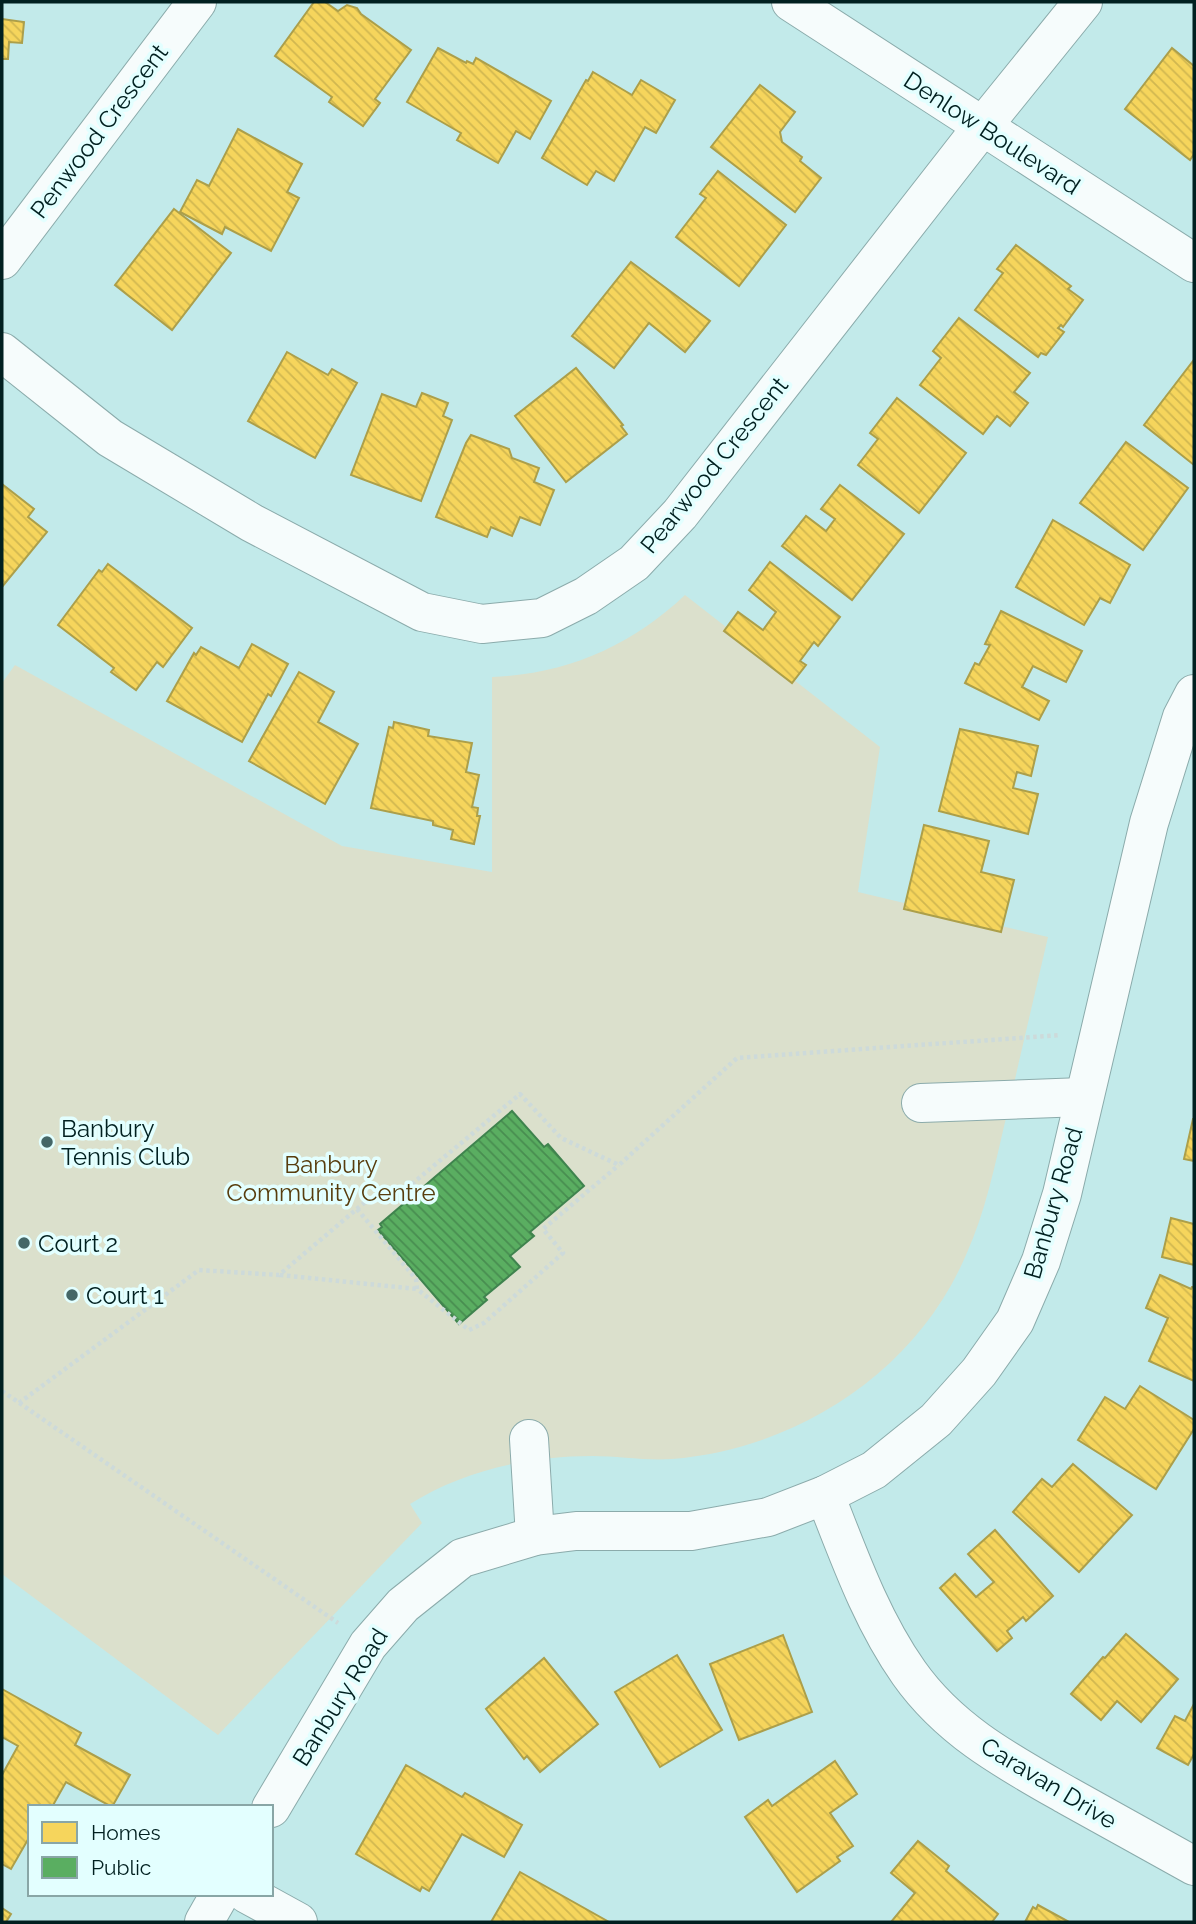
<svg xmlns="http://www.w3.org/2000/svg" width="1196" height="1924" font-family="Raleway,sans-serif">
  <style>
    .park { fill: #dbe0cc }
    .homes { fill: url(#homes-back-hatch); stroke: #ac9f4a; stroke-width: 2 }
    .public { fill: url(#public-back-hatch); stroke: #3f834e; stroke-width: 2 }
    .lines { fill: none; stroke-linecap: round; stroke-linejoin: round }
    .minor-casing { stroke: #8babab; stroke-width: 40 }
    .path { stroke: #cddada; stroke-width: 4.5; stroke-dasharray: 3.5 3.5; stroke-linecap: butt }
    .minor { stroke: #f6fcfc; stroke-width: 38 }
    .poi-dot { fill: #456767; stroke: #e3ffff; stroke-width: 2.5 }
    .labels { text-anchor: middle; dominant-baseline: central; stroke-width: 7; stroke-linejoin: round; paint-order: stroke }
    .street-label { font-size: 24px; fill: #012020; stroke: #e3ffff }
    .poi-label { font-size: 24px; fill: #012020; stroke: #e3ffff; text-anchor: start }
    .park-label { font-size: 24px; fill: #583d0e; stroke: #e3ffff }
  </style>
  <defs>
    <pattern id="homes-back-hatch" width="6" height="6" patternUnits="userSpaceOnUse" patternTransform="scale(1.75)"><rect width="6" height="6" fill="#f6d55c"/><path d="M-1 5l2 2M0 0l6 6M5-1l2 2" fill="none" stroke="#d1b750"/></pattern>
    <pattern id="public-back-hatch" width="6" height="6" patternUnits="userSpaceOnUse" patternTransform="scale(1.75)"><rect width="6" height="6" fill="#5aae61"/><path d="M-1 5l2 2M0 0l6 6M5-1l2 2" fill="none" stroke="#488d50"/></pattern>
  </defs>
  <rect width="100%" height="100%" fill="#c2eaea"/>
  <!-- park -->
  <path class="park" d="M 685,595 L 880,747 L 858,892 L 1048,937 C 1034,997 1020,1057 1006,1118 C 995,1164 986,1211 966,1255 C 916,1372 797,1449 672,1459 C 645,1461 619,1456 592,1456 C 529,1456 464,1470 410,1504 L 422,1523 L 218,1735 L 2,1574 L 2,683 L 15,665 L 342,846 L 492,872 L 492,677 C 567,674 631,646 685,595 Z"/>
  <!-- homes -->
  <g class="homes">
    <polygon points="314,2 325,2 338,11 347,5 357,8 361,14 411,50 375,99 380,103 363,126 329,102 332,97 275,56"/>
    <polygon points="2,19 24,22 22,43 9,42 8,59 2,59"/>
    <polygon points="438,48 466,63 467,61 473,64 476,58 551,101 530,139 516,131 498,163 457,140 461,133 407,102"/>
    <polygon points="1172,48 1194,66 1194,154 1190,160 1125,109"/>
    <polygon points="593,72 632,95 641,80 675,100 656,133 645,127 614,181 596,171 587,185 542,158 586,80 588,81"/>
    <polygon points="760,85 795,112 780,132 782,142 802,157 800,161 821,178 795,212 711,147"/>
    <polygon points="238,129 302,164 287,192 299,198 271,251 225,227 222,234 180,212 197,180 209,186"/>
    <polygon points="718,171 786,225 739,286 676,237 706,198 700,194"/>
    <polygon points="174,209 231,253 172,330 115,285"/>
    <polygon points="1016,245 1071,286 1068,289 1083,300 1063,327 1061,325 1058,328 1064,332 1046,355 1041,353 1038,357 975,310 1003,273 997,269"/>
    <polygon points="631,262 710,321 685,352 649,323 614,368 572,336"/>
    <polygon points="959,318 1030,373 1014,392 1028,403 1010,426 997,416 983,434 920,385 941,358 933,351"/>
    <polygon points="287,352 328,375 332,369 357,383 315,458 248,421"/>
    <polygon points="1193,361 1194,362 1194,465 1144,425"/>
    <polygon points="576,368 623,425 621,426 627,434 566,482 515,416"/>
    <polygon points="422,393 448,403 443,416 452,420 421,501 351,475 382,394 416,407"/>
    <polygon points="897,398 966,453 919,513 858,465 878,439 870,433"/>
    <polygon points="471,435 509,449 512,458 539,468 534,482 554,490 540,525 520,517 512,536 491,527 487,537 436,517 466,443"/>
    <polygon points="1126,442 1188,488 1143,550 1080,503"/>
    <polygon points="2,484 34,509 28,517 47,532 2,587"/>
    <polygon points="840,485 904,534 852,600 782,546 806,516 826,531 835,519 821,509"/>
    <polygon points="1053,520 1130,565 1110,603 1100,598 1084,625 1016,587"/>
    <polygon points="770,562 840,617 818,646 814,642 800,661 806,665 792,683 724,631 738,612 763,630 776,612 749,590"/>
    <polygon points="108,564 192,628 163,667 157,662 136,690 111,672 114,668 58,625 99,570 102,572"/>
    <polygon points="1001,611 1082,651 1066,682 1033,666 1022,687 1049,701 1039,720 965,683 975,663 979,665 990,645 985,644"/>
    <polygon points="252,644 288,664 271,696 268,694 242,742 167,701 194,653 196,655 201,647 239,668"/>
    <polygon points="299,672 334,692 318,722 358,744 325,804 249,761"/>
    <polygon points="394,722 429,730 428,736 472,743 466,772 479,775 472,807 478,808 477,816 480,816 474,844 451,839 453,830 433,825 433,821 371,808 389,727 393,728"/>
    <polygon points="960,729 1038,746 1031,776 1017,772 1013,788 1038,794 1028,834 939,811"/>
    <polygon points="924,825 989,841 981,872 1014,880 1001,932 904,909"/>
    <polygon points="1193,1119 1194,1119 1194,1161 1184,1159"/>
    <polygon points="1171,1218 1194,1224 1194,1265 1162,1257"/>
    <polygon points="1160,1275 1191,1289 1192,1287 1194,1287 1194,1381 1149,1361 1168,1318 1146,1308"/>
    <polygon points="1140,1386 1194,1420 1194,1429 1156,1489 1078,1440 1105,1397 1125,1409"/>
    <polygon points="1073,1464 1132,1515 1079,1572 1013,1512 1042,1479 1052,1487"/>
    <polygon points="995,1530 1053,1596 1026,1621 1023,1617 1007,1631 1012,1638 997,1651 940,1588 955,1574 976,1597 994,1582 968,1554"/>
    <polygon points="1126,1634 1178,1679 1141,1722 1117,1701 1101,1720 1071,1694 1103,1657 1105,1658"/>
    <polygon points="783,1635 812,1712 739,1740 710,1664"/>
    <polygon points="677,1655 722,1730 660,1767 615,1692"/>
    <polygon points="544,1658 598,1724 540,1772 527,1756 524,1759 486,1709"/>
    <polygon points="2,1689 81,1733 75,1745 130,1775 112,1807 66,1782 52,1807 30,1807 30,1836 11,1869 2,1864 2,1775 18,1746 2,1737"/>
    <polygon points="1194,1704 1194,1754 1188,1765 1157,1748 1175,1716 1185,1721"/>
    <polygon points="835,1761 857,1794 830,1813 853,1846 837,1857 840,1861 797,1892 745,1817 768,1800 772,1806"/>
    <polygon points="406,1765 462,1797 465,1793 522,1825 504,1857 462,1834 429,1891 422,1887 420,1891 356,1854"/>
    <polygon points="918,1841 949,1866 946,1871 998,1914 992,1922 891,1922 915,1893 891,1873"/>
    <polygon points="520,1872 609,1922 491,1922"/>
    <polygon points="1038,1905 1069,1922 1025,1922 1033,1907 1036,1909"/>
    <polygon points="2,1908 11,1914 6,1922 2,1922"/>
  </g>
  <!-- public -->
  <polygon class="public" points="512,1111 544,1147 548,1144 584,1186 530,1232 534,1236 510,1256 520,1267 484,1297 487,1300 459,1324 378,1230 382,1227 380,1224"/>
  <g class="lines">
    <defs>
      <g id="minor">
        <polyline points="791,2 1194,263"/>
        <polyline points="2,260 197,2"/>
        <polyline points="2,352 110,438 252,523 422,612 482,624 542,618 586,596 634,563 680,514 982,127 1083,2"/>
        <polyline points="921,1103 1083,1097"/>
        <polyline points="529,1439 535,1536"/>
        <path d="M 825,1495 C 849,1556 871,1619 909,1673 C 950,1731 1008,1762 1068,1796 C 1110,1819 1152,1843 1194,1866"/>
        <polyline points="271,1808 368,1645 403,1605 462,1558 535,1536 576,1531 691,1531 768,1517 825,1495 874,1470 936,1420 979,1372 1015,1321 1041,1261 1062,1194 1149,823 1182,717 1194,694"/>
        <polyline points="247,1894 298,1922"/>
        <polyline points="204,1922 220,1894"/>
      </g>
    </defs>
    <!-- minor casing -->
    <use href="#minor" class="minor-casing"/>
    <!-- path -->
    <g class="path">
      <polyline points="357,1209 416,1279 417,1289 469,1330 484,1323 563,1253 543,1229 619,1165"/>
      <polyline points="280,1275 417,1289"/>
      <polyline points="2,1391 338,1623"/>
      <polyline points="19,1403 199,1270 279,1275 371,1197 401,1193 520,1094 561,1138 619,1165 737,1058 1060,1035"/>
    </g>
    <!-- minor -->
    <use href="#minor" class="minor"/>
  </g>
  <!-- markers -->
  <g class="poi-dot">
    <circle cx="47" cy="1142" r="7"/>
    <circle cx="24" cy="1243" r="7"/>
    <circle cx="72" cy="1295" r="7"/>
  </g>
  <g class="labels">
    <!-- street labels -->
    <g class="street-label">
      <text transform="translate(99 131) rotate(-53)">Penwood Crescent</text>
      <text transform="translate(992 133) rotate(33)">Denlow Boulevard</text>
      <text transform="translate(714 465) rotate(-51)">Pearwood Crescent</text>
      <text transform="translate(1053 1203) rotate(-74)">Banbury Road</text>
      <text transform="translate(340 1697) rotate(-58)">Banbury Road</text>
      <text transform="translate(1049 1783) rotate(31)">Caravan Drive</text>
    </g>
    <!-- poi labels -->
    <g class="poi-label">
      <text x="61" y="1128">Banbury<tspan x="61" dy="28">Tennis Club</tspan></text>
      <text x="38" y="1243">Court 2</text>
      <text x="86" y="1295">Court 1</text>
    </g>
    <!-- park labels -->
    <g class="park-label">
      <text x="331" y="1164">Banbury<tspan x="331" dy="28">Community Centre</tspan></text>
    </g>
  </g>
  <!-- border -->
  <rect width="1196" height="1924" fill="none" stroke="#012020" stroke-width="7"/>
  <!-- legend -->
  <rect x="28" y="1805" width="245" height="91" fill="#e3ffff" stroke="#89a6a6" stroke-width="2"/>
  <rect x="42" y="1822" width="35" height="21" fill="#f6d55c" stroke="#89a6a6" stroke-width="2"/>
  <text x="91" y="1840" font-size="21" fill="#012020">Homes</text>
  <rect x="42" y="1857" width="35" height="21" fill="#5aae61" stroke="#89a6a6" stroke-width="2"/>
  <text x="91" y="1875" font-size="21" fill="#012020">Public</text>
</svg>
